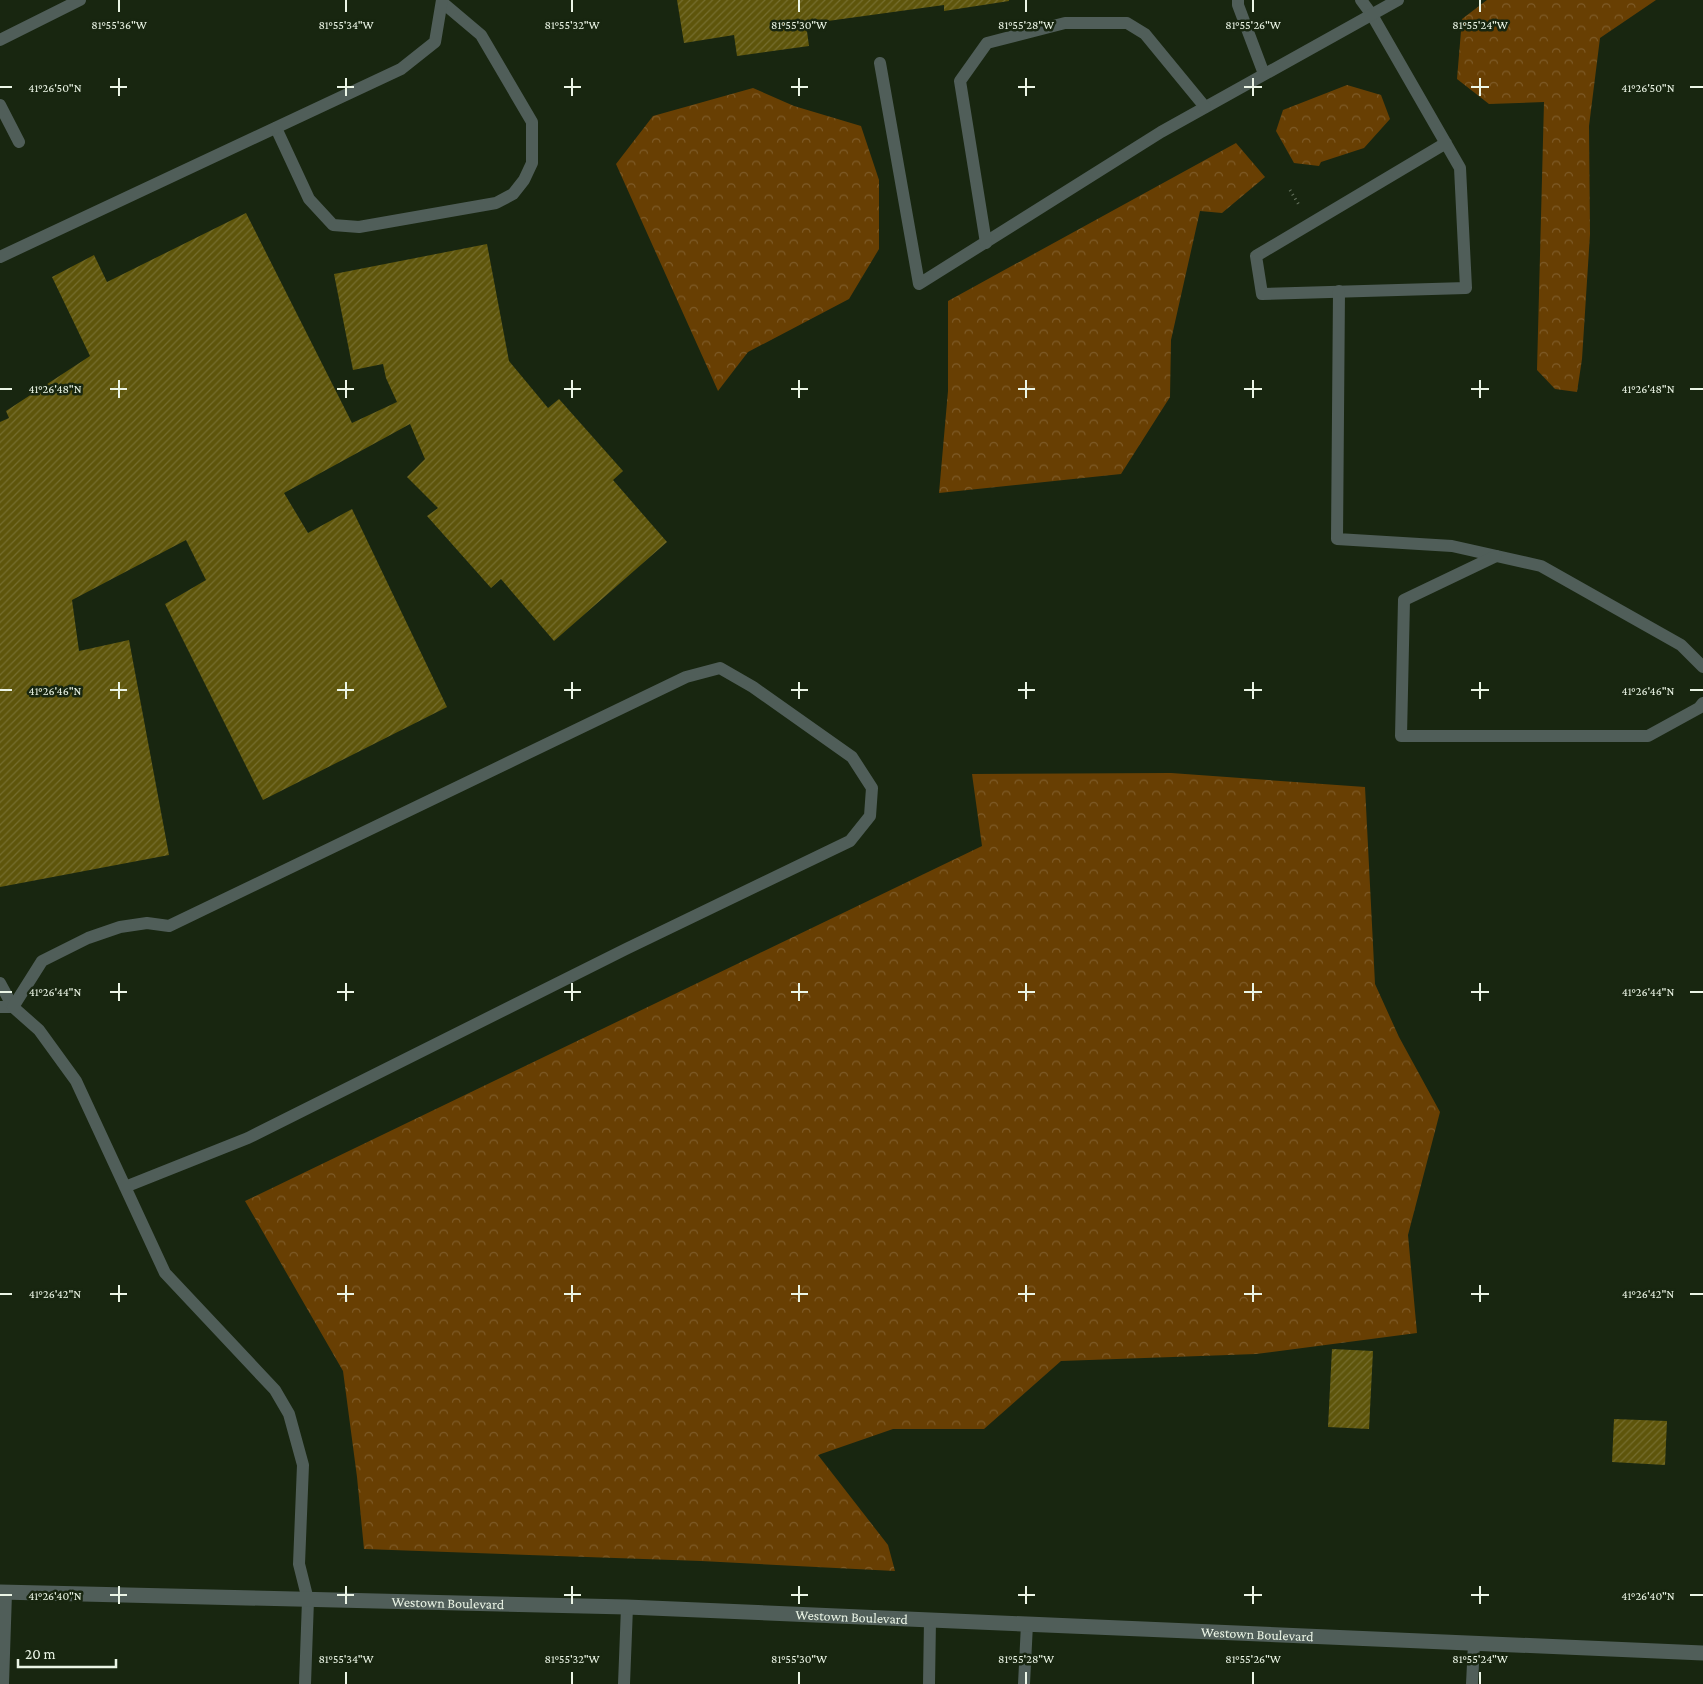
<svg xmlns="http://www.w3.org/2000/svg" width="1703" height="1684" font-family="'Crimson Pro',serif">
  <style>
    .forest { fill: url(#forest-crowns) }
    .building { fill: url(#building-hatch) }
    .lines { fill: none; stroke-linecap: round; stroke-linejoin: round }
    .path { stroke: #66735f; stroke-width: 3; stroke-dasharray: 1 4; stroke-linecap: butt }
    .lane { stroke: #505e59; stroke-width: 12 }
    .street { stroke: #505e59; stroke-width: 15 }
    .ticks { fill: none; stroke: #ebf5e6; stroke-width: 2 }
    .labels { text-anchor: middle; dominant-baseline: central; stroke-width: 5; stroke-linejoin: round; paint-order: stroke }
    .street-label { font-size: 14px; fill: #ebf5e6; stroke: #182610 }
    .ticks-label { font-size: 12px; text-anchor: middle; fill: #ebf5e6; stroke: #182610; stroke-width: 5; stroke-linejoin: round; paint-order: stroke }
  </style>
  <defs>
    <pattern id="forest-crowns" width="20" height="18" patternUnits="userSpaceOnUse" patternTransform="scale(1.25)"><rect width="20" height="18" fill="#683f03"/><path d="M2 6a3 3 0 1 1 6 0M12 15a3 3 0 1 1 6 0" fill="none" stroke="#7e5b28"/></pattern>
    <pattern id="building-hatch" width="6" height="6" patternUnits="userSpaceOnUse" patternTransform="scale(1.25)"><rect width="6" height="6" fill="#5e550b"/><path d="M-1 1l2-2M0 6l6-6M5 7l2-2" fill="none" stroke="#756e2f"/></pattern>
  </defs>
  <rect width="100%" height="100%" fill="#182610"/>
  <!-- forest -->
  <g class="forest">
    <polygon points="1487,0 1656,0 1600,38 1589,126 1590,234 1582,359 1577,392 1555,389 1537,370 1544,102 1489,104 1457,79 1462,19"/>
    <polygon points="1347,85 1381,95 1390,119 1364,148 1321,162 1319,166 1294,163 1276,131 1283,110"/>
    <polygon points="753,88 794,106 861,126 879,180 879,249 849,299 748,352 718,391 616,164 653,116"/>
    <polygon points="1236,143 1265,177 1222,213 1200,211 1171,340 1170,397 1121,474 939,493 948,391 948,301"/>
    <polygon points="1171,773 1365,787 1375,984 1399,1037 1440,1112 1408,1235 1417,1333 1256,1354 1061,1361 984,1429 893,1429 818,1455 888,1545 895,1571 701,1561 364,1549 357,1477 343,1371 245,1201 982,846 972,774"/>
  </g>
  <!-- building -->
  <g class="building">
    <polygon points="677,0 1009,0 1009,1 944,11 944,5 806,24 809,46 737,56 734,35 684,43"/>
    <polygon points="246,213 352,423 397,402 386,378 383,364 353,370 334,274 487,244 509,361 548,408 559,399 623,471 613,480 667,542 554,641 501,579 491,588 427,516 438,508 407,477 425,459 410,424 284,493 308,533 352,509 447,707 263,800 165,604 206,580 186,540 72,600 79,651 129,640 169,855 0,887 0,422 9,418 6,411 90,356 52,277 94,255 107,282"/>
    <polygon points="1332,1349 1373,1351 1369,1429 1328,1427"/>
    <polygon points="1614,1419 1667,1421 1665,1465 1612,1462"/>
  </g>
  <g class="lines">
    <!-- path -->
    <polyline class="path" points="1290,190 1299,205"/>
    <!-- lane -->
    <g class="lane">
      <polyline points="1238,0 1238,5 1264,74"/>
      <polyline points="1361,0 1372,15 1460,168 1466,288 1262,294 1256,256 1446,143"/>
      <polyline points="0,40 80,0"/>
      <polyline points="880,63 919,284 1161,132 1398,0"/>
      <polyline points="0,105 19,142"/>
      <polyline points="276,128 309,199 333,225 359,227 496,203 513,194 524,180 532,163 532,122 481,35 443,3"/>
      <polyline points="986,243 960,81 987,43 1065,23 1127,23 1145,34 1205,107"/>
      <polyline points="0,257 401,69 435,42 442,0"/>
      <polyline points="1339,291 1337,539 1452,546 1541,566 1681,645 1703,667"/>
      <polyline points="1496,556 1404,600 1401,736 1648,736 1699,708 1703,703"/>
      <polyline points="0,983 13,1007 0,1007"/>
      <polyline points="125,1187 248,1138 626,949 850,841 870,816 872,788 852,757 753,687 720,668 686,677 169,926 147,923 120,927 88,938 42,961 13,1007 39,1030 76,1081 165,1273 275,1390 289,1414 303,1465 299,1564 308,1600 305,1684"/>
      <polyline points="3,1684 6,1593"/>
      <polyline points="624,1684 627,1607"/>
      <polyline points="929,1684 930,1620"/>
      <polyline points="1024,1684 1027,1624"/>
      <polyline points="1472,1684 1474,1643"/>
    </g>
    <!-- street -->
    <path class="street" id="s1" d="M 0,1592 L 627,1607 L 1703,1653"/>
  </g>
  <!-- ticks -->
  <path class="ticks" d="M 119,0 L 119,12M 346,0 L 346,12M 572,0 L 572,12M 799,0 L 799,12M 1026,0 L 1026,12M 1253,0 L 1253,12M 1480,0 L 1480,12M 119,78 L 119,96M 346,78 L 346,96M 572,78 L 572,96M 799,78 L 799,96M 1026,78 L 1026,96M 1253,78 L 1253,96M 1480,78 L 1480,96M 0,87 L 12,87M 110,87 L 127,87M 337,87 L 354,87M 564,87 L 581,87M 791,87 L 808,87M 1018,87 L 1035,87M 1244,87 L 1262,87M 1471,87 L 1489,87M 1690,87 L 1703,87M 119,380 L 119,398M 346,380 L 346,398M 572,380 L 572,398M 799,380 L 799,398M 1026,380 L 1026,398M 1253,380 L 1253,398M 1480,380 L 1480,398M 0,389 L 12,389M 110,389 L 127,389M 337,389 L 354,389M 564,389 L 581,389M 791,389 L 808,389M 1018,389 L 1035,389M 1244,389 L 1262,389M 1471,389 L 1489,389M 1690,389 L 1703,389M 119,682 L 119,699M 346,682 L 346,699M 572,682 L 572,699M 799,682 L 799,699M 1026,682 L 1026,699M 1253,682 L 1253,699M 1480,682 L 1480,699M 0,690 L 12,690M 110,690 L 127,690M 337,690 L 354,690M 564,690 L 581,690M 791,690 L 808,690M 1018,690 L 1035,690M 1244,690 L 1262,690M 1471,690 L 1489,690M 1690,690 L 1703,690M 119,983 L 119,1001M 346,983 L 346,1001M 572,983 L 572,1001M 799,983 L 799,1001M 1026,983 L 1026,1001M 1253,983 L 1253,1001M 1480,983 L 1480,1001M 0,992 L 12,992M 110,992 L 127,992M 337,992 L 354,992M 564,992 L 581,992M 791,992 L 808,992M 1018,992 L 1035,992M 1244,992 L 1262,992M 1471,992 L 1489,992M 1690,992 L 1703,992M 119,1285 L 119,1302M 346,1285 L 346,1302M 572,1285 L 572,1302M 799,1285 L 799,1302M 1026,1285 L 1026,1302M 1253,1285 L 1253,1302M 1480,1285 L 1480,1302M 0,1294 L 12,1294M 110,1294 L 127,1294M 337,1294 L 354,1294M 564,1294 L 581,1294M 791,1294 L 808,1294M 1018,1294 L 1035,1294M 1244,1294 L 1262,1294M 1471,1294 L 1489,1294M 1690,1294 L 1703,1294M 119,1586 L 119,1604M 346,1586 L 346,1604M 572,1586 L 572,1604M 799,1586 L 799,1604M 1026,1586 L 1026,1604M 1253,1586 L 1253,1604M 1480,1586 L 1480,1604M 0,1595 L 12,1595M 110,1595 L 127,1595M 337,1595 L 354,1595M 564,1595 L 581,1595M 791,1595 L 808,1595M 1018,1595 L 1035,1595M 1244,1595 L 1262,1595M 1471,1595 L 1489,1595M 1690,1595 L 1703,1595M 346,1672 L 346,1684M 572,1672 L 572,1684M 799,1672 L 799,1684M 1026,1672 L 1026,1684M 1253,1672 L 1253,1684M 1480,1672 L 1480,1684"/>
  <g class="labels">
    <!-- street labels -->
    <g class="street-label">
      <text stroke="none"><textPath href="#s1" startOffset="448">Westown Boulevard</textPath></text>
      <text stroke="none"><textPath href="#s1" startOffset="852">Westown Boulevard</textPath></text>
      <text stroke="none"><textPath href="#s1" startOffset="1258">Westown Boulevard</textPath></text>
    </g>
  </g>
  <g class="ticks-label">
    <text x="119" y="29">81°55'36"W</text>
    <text x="346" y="29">81°55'34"W</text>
    <text x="572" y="29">81°55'32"W</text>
    <text x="799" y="29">81°55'30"W</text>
    <text x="1026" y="29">81°55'28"W</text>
    <text x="1253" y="29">81°55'26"W</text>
    <text x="1480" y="29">81°55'24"W</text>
    <text x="55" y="92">41°26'50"N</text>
    <text x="1648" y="92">41°26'50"N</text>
    <text x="55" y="393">41°26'48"N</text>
    <text x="1648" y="393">41°26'48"N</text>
    <text x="55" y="695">41°26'46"N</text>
    <text x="1648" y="695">41°26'46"N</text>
    <text x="55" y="996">41°26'44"N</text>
    <text x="1648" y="996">41°26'44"N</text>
    <text x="55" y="1298">41°26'42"N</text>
    <text x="1648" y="1298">41°26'42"N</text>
    <text x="55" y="1600">41°26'40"N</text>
    <text x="1648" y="1600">41°26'40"N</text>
    <text x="346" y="1663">81°55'34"W</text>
    <text x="572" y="1663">81°55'32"W</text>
    <text x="799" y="1663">81°55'30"W</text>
    <text x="1026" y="1663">81°55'28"W</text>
    <text x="1253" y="1663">81°55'26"W</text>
    <text x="1480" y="1663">81°55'24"W</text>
  </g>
  <!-- scale -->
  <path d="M18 1659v8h98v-8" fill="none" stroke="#ebf5e6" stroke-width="2.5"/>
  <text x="25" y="1659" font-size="15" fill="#ebf5e6" stroke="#182610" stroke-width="4" paint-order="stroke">20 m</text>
</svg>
